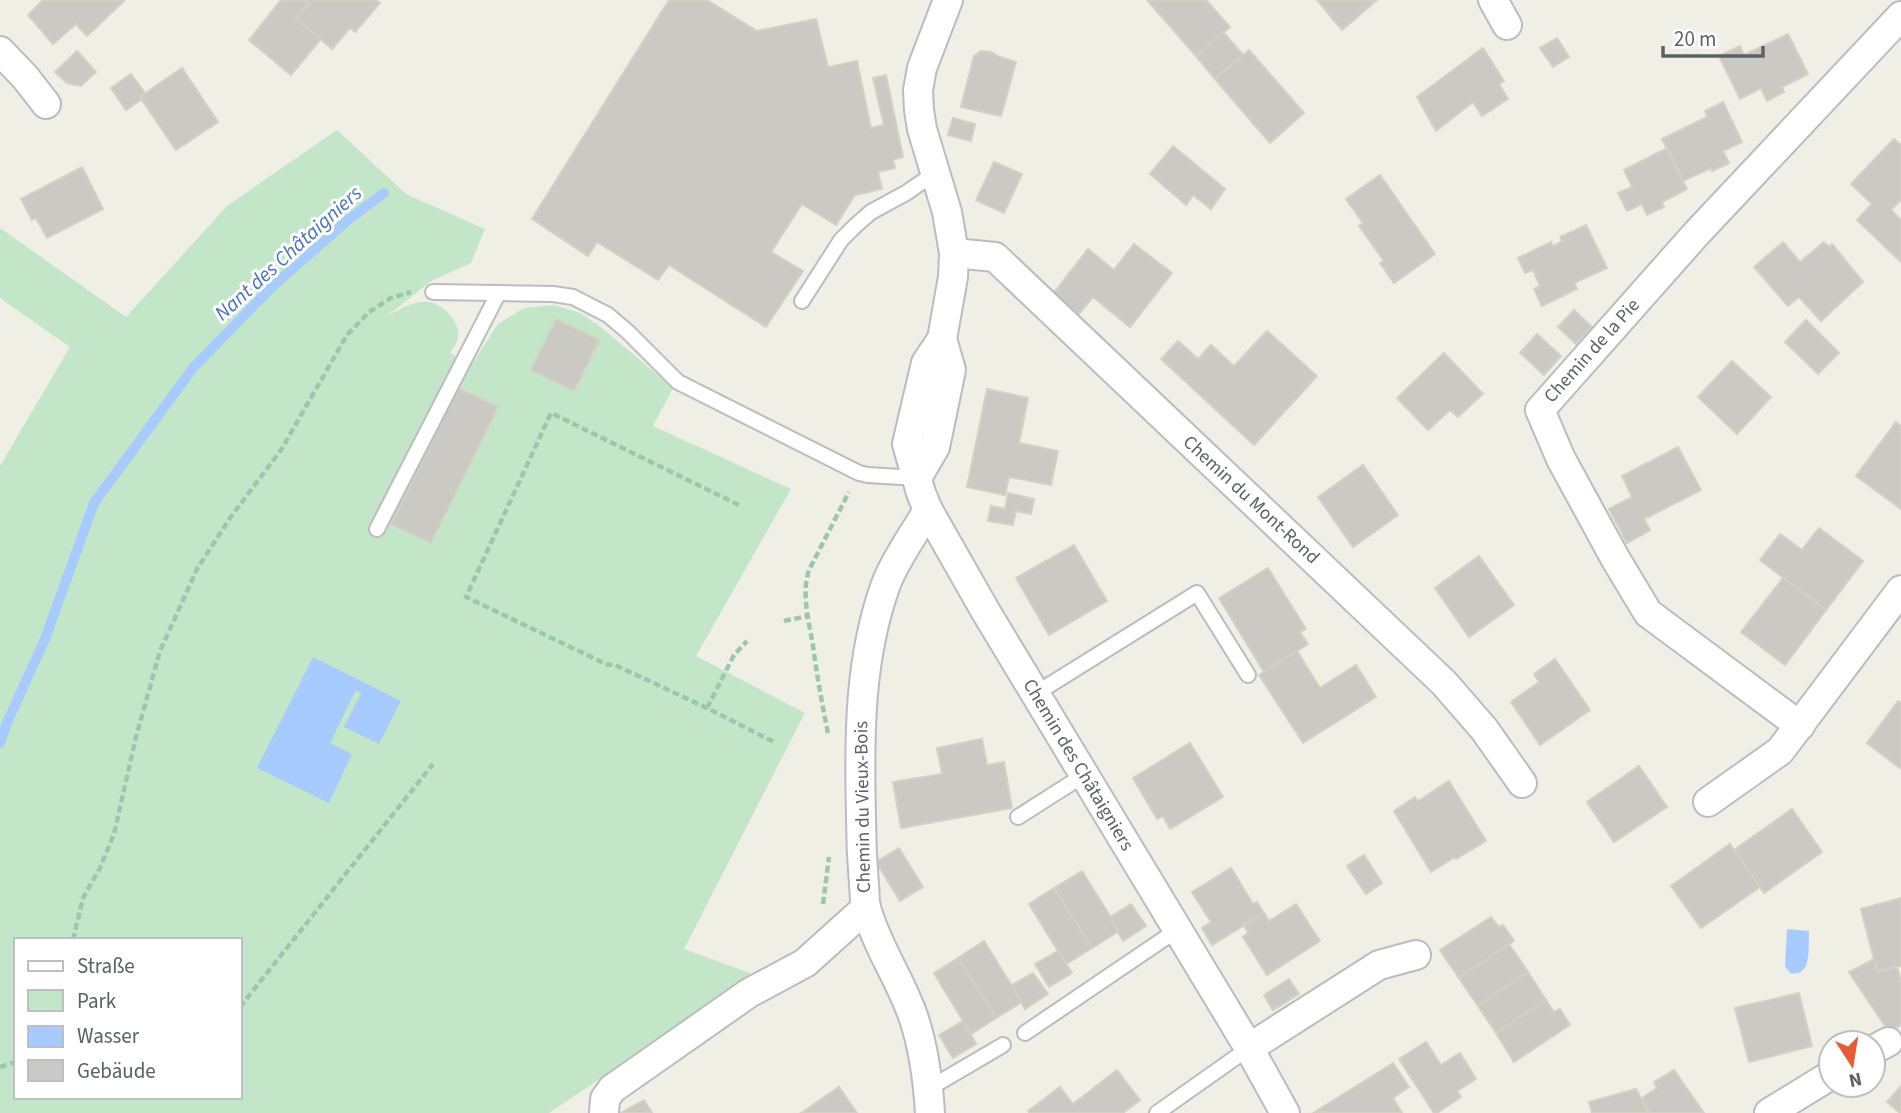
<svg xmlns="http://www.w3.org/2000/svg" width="1901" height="1113" font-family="'Source Sans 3',sans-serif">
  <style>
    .green { fill: #c3e6c8; fill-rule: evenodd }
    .water { fill: #a7cbfe }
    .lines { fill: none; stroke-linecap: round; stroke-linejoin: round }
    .stream { stroke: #a7cbfe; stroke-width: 10 }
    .building { fill: #cac9c3; stroke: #d4d1c4; stroke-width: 2 }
    .lane-casing { stroke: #babcc1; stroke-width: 18 }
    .street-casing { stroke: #babcc1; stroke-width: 32 }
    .path { stroke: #9cc7ae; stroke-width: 4.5; stroke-dasharray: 7 3.5; stroke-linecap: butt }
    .lane { stroke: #fff; stroke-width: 14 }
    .street { stroke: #fff; stroke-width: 28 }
    .labels { text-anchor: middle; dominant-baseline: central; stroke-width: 6; stroke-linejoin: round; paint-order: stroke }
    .street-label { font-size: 19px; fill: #5d6066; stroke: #fff }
    .water-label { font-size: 21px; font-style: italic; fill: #4872c3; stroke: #fff }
  </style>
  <rect width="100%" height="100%" fill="#efefe6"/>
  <!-- green -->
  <path class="green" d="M 337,130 L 406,194 L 485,229 L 471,263 L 431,281 L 387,316 C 399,310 414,300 429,302 C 444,304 461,323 458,338 C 457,343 452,349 450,353 L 472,364 L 498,324 L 524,308 L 554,305 L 580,313 L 602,328 L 673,388 L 653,426 L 791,489 L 696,656 L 805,713 L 684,949 L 755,975 L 549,1113 L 0,1113 L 0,466 L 70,347 L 0,298 L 0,228 L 126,317 L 227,206 ZM 16,940 L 240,940 L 240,1097 L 16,1097 Z"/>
  <!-- water -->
  <g class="water">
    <polygon points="313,657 401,701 379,744 344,727 361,693 356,690 330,743 352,754 329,803 257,768"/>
    <path d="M 1787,929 L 1809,931 C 1808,946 1813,978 1790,973 L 1785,966 Z"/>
  </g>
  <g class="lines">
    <!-- stream -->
    <polyline class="stream" points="0,743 7,723 45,639 94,503 193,368 271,288 348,220 384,193"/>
  </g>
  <!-- building -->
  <g class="building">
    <polygon points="43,0 125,0 87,36 76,24 53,44 28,15"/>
    <polygon points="281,0 305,0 309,3 296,18 321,39 291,75 249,40"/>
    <polygon points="305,0 376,0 380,3 355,32 350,28 332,49 296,18 309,3"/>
    <polygon points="669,0 707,0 757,31 816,19 828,67 857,61 871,128 884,125 873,78 886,75 903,157 893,160 895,168 878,172 882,189 855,195 836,225 802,204 771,252 803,271 766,327 669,265 658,280 597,242 588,256 532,219"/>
    <polygon points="1147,0 1206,0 1230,27 1196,56"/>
    <polygon points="1317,0 1377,0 1342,30"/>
    <polygon points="1223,32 1243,55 1215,79 1196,56"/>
    <polygon points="1788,34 1808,74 1782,87 1784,92 1767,101 1761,88 1740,99 1719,56 1740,46 1744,55"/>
    <polygon points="1557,38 1569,57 1553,67 1540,48"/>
    <polygon points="1483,48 1504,81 1499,84 1508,99 1482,116 1473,102 1436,131 1417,97"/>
    <polygon points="1249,50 1304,113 1270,143 1215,79"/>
    <polygon points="77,51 96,72 81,86 67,83 55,72"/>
    <polygon points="981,51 991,52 1000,57 1016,62 1001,116 961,107 974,56"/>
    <polygon points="182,68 218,122 176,150 140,97"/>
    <polygon points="131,74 145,93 140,97 142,99 126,110 111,88"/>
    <polygon points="1723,102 1742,142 1723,151 1729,163 1712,171 1711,168 1683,181 1662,139 1707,117 1705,111"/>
    <polygon points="953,118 975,124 971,141 948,135"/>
    <polygon points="1894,139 1901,145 1901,200 1891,210 1901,220 1901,262 1857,220 1872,204 1851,184"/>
    <polygon points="1173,146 1225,189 1211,209 1193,195 1186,205 1150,174"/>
    <polygon points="1667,148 1687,189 1662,202 1664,207 1647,215 1642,204 1627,211 1618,193 1632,187 1624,170"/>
    <polygon points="994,162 1022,174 1004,213 976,200"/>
    <polygon points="82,167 103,209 47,238 36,218 32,220 21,199"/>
    <polygon points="1380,175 1435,254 1394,283 1380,263 1384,261 1359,226 1363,223 1346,199"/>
    <polygon points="1586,225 1607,268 1574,283 1577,289 1542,306 1534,289 1540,286 1533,270 1525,273 1518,258 1551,242 1553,246 1562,241 1560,237"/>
    <polygon points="1783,242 1800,262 1824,242 1830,247 1832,244 1863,282 1821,321 1799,297 1788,306 1754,267"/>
    <polygon points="1134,244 1172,273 1130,327 1093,297 1077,316 1052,295 1088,249 1114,270"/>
    <polygon points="1574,310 1592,327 1576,344 1558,327"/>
    <polygon points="556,319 599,340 574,391 531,370"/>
    <polygon points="1806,320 1839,353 1818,374 1785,342"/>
    <polygon points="1267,331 1317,376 1254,445 1161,359 1178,341 1198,359 1211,345 1234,366"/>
    <polygon points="1537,334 1561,356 1544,375 1520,353"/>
    <polygon points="1444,353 1483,394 1458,417 1450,410 1428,430 1397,398"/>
    <polygon points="1732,361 1771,397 1737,434 1698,397"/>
    <polygon points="458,388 498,407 431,543 391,524"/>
    <polygon points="987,389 1028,398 1019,443 1058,451 1051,485 1009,477 1005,495 967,487"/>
    <polygon points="1896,422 1901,426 1901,509 1856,476"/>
    <polygon points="1678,447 1701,490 1644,519 1650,530 1627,543 1609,509 1632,497 1622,476"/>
    <polygon points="1363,465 1398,515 1353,547 1318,497"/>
    <polygon points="1008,493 1034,499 1031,514 1016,511 1013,525 988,521 991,506 1005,509"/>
    <polygon points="1819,528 1863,561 1826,610 1760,560 1780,534 1802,550"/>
    <polygon points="1074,545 1107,601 1049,635 1016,578"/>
    <polygon points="1479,556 1514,605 1469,637 1435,588"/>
    <polygon points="1268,568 1306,629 1300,632 1308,644 1264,672 1219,598"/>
    <polygon points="1783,578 1826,610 1785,665 1741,632"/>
    <polygon points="1297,651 1320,688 1356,665 1376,697 1303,743 1259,675"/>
    <polygon points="1555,659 1590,710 1540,745 1511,702 1539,682 1534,674"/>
    <polygon points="1898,701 1901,703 1901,769 1867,743"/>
    <polygon points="982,739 987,765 1004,762 1012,808 901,828 893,782 942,774 937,748"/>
    <polygon points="1190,743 1223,797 1170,829 1163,816 1157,819 1133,778"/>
    <polygon points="1639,766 1667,807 1614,842 1587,802"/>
    <polygon points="1449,781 1486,841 1456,859 1455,857 1431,872 1394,811 1415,797 1418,801"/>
    <polygon points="1792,809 1822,852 1764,893 1734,850"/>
    <polygon points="1730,844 1760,887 1701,928 1671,886"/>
    <polygon points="899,848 923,887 900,901 876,862"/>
    <polygon points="1364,855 1382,883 1366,894 1347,866"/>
    <polygon points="1231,868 1253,904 1257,902 1264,913 1212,945 1202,928 1211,922 1192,892"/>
    <polygon points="1082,871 1119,931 1092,948 1054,888"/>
    <polygon points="1054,888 1092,948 1066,964 1029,904"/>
    <polygon points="1901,898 1901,966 1877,971 1861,909"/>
    <polygon points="1131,904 1146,926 1123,941 1110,917"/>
    <polygon points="1296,904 1320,941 1267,975 1243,937 1248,933 1244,925 1264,913 1269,921"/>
    <polygon points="1491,917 1499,927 1503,925 1514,941 1459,978 1440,950"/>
    <polygon points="984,941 1022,1002 996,1018 958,958"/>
    <polygon points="1509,944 1528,972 1478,1006 1459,978"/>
    <polygon points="1058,951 1072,973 1049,987 1035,964"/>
    <polygon points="958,958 996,1018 971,1034 934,973"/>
    <polygon points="1874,959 1877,971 1897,967 1901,981 1901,1025 1889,1032 1849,972"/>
    <polygon points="1528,972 1546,1000 1496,1033 1478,1006"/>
    <polygon points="1033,973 1048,994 1025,1009 1012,985"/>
    <polygon points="1289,979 1299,994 1273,1010 1264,995"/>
    <polygon points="1799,993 1812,1046 1749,1062 1735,1008"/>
    <polygon points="1546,1000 1554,1012 1560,1009 1570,1025 1514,1062 1496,1033"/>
    <polygon points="963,1021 976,1044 953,1058 939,1035"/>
    <polygon points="1426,1042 1441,1065 1460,1053 1476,1079 1457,1091 1461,1097 1437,1113 1434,1113 1399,1059"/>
    <polygon points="1393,1063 1409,1087 1393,1098 1402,1113 1315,1112"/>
    <polygon points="1117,1070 1140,1100 1123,1113 1030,1113 1028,1111 1060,1087 1073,1104"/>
    <polygon points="1674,1070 1704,1113 1649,1113 1642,1098 1657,1088 1654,1082"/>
    <polygon points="1901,1086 1901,1113 1900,1113 1887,1102"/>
    <polygon points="839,1087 857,1113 801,1113"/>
    <polygon points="1636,1089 1649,1113 1592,1113 1589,1102"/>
    <polygon points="644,1100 652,1113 621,1113"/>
  </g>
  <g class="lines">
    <defs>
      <g id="lane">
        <polyline points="433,292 553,294 573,297 608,315 628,332 678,382 859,473 868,475 917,478"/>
        <polyline points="802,301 841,240 855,226 871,212 906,193 935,173"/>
        <polyline points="377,529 498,294"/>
        <polyline points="1035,694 1197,593 1248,675"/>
        <polyline points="1018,817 1084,775"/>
        <polyline points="1025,1033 1177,930"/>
        <polyline points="928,1089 1003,1045"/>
        <polyline points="1157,1113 1249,1048"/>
      </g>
      <g id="street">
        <polyline points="948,0 922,68 918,90 919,110 922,129 947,212 954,253 953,277 942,339 926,363 907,444 921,493 928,510 986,612 1249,1048 1285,1113"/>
        <polyline points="1493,0 1507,25"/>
        <polyline points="0,51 25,77 46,104"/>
        <polyline points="954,253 995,257 1444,683 1484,729 1522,783"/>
        <polyline points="917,478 935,447 951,370 942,339"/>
        <path d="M 928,510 C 914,534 896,558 886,584 C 859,658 859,738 861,816 C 861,839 862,862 864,885 C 865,894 864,903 867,911 C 878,949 902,982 914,1019 C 924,1049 928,1081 930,1113"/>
        <polyline points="1800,726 1648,613 1615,558 1561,459 1540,410 1696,234 1901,16"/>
        <polyline points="1708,802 1780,751 1901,590"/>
        <polyline points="1249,1048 1379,965 1416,955"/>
        <polyline points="1873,1050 1888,1042"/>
        <polyline points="604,1113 605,1099 612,1089 749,993 805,963 866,908"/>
        <polyline points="1769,1113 1831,1075"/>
      </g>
    </defs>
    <!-- lane casing -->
    <use href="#lane" class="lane-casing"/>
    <!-- street casing -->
    <use href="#street" class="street-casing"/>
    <!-- path -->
    <g class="path">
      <polyline points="739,505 551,413 466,597 608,665 613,664 707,708 774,742"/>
      <polyline points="784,621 808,616"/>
      <polyline points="707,708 734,655 747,641"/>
      <path d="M 828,733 C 822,704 817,676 813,646 C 809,621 801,594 809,570 L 849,492"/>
      <polyline points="823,904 829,857"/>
      <polyline points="73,940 83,898 100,868 114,834 136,737 160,651 197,569 230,518 281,450 347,335 369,312 391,298 411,292"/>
      <polyline points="240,1007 433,764"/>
      <polyline points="0,1067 16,1062"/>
    </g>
    <!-- lane -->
    <use href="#lane" class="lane"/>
    <!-- street -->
    <use href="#street" class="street"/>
  </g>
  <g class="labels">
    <!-- street labels -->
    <g class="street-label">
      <text transform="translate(1592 351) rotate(-48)">Chemin de la Pie</text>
      <text transform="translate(1251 500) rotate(43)">Chemin du Mont-Rond</text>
      <text transform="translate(1078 765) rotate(59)">Chemin des Châtaigniers</text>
      <text transform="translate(863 807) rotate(-91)">Chemin du Vieux-Bois</text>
    </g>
    <!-- water labels -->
    <g class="water-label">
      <text transform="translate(288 253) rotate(-42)">Nant des Châtaigniers</text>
    </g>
  </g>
  <!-- legend -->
  <rect x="14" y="938" width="228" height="161" fill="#ffffff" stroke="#bebfc2" stroke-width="2"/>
  <rect x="28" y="961" width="35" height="10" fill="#ffffff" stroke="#bebfc2" stroke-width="2"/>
  <text x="77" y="973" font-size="21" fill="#5d6066">Straße</text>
  <rect x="28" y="990" width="35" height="21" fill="#c3e6c8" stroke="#bebfc2" stroke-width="2"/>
  <text x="77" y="1008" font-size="21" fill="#5d6066">Park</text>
  <rect x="28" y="1026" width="35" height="21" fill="#a7cbfe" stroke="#bebfc2" stroke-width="2"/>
  <text x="77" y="1043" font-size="21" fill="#5d6066">Wasser</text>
  <rect x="28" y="1060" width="35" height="21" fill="#cac9c3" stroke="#bebfc2" stroke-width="2"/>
  <text x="77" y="1078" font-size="21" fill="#5d6066">Gebäude</text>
  <!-- north arrow -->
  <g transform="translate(1852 1064) rotate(168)"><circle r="33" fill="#ffffff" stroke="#bebfc2" stroke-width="2"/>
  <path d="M0-5L12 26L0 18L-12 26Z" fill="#e75c34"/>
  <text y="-10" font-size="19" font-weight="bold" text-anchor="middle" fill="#5d6066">N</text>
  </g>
  <!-- scale -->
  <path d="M1663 46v10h100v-10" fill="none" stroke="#5d6066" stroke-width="3.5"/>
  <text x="1674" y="46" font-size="21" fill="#5d6066" stroke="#ffffff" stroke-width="5" paint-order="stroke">20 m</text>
</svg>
